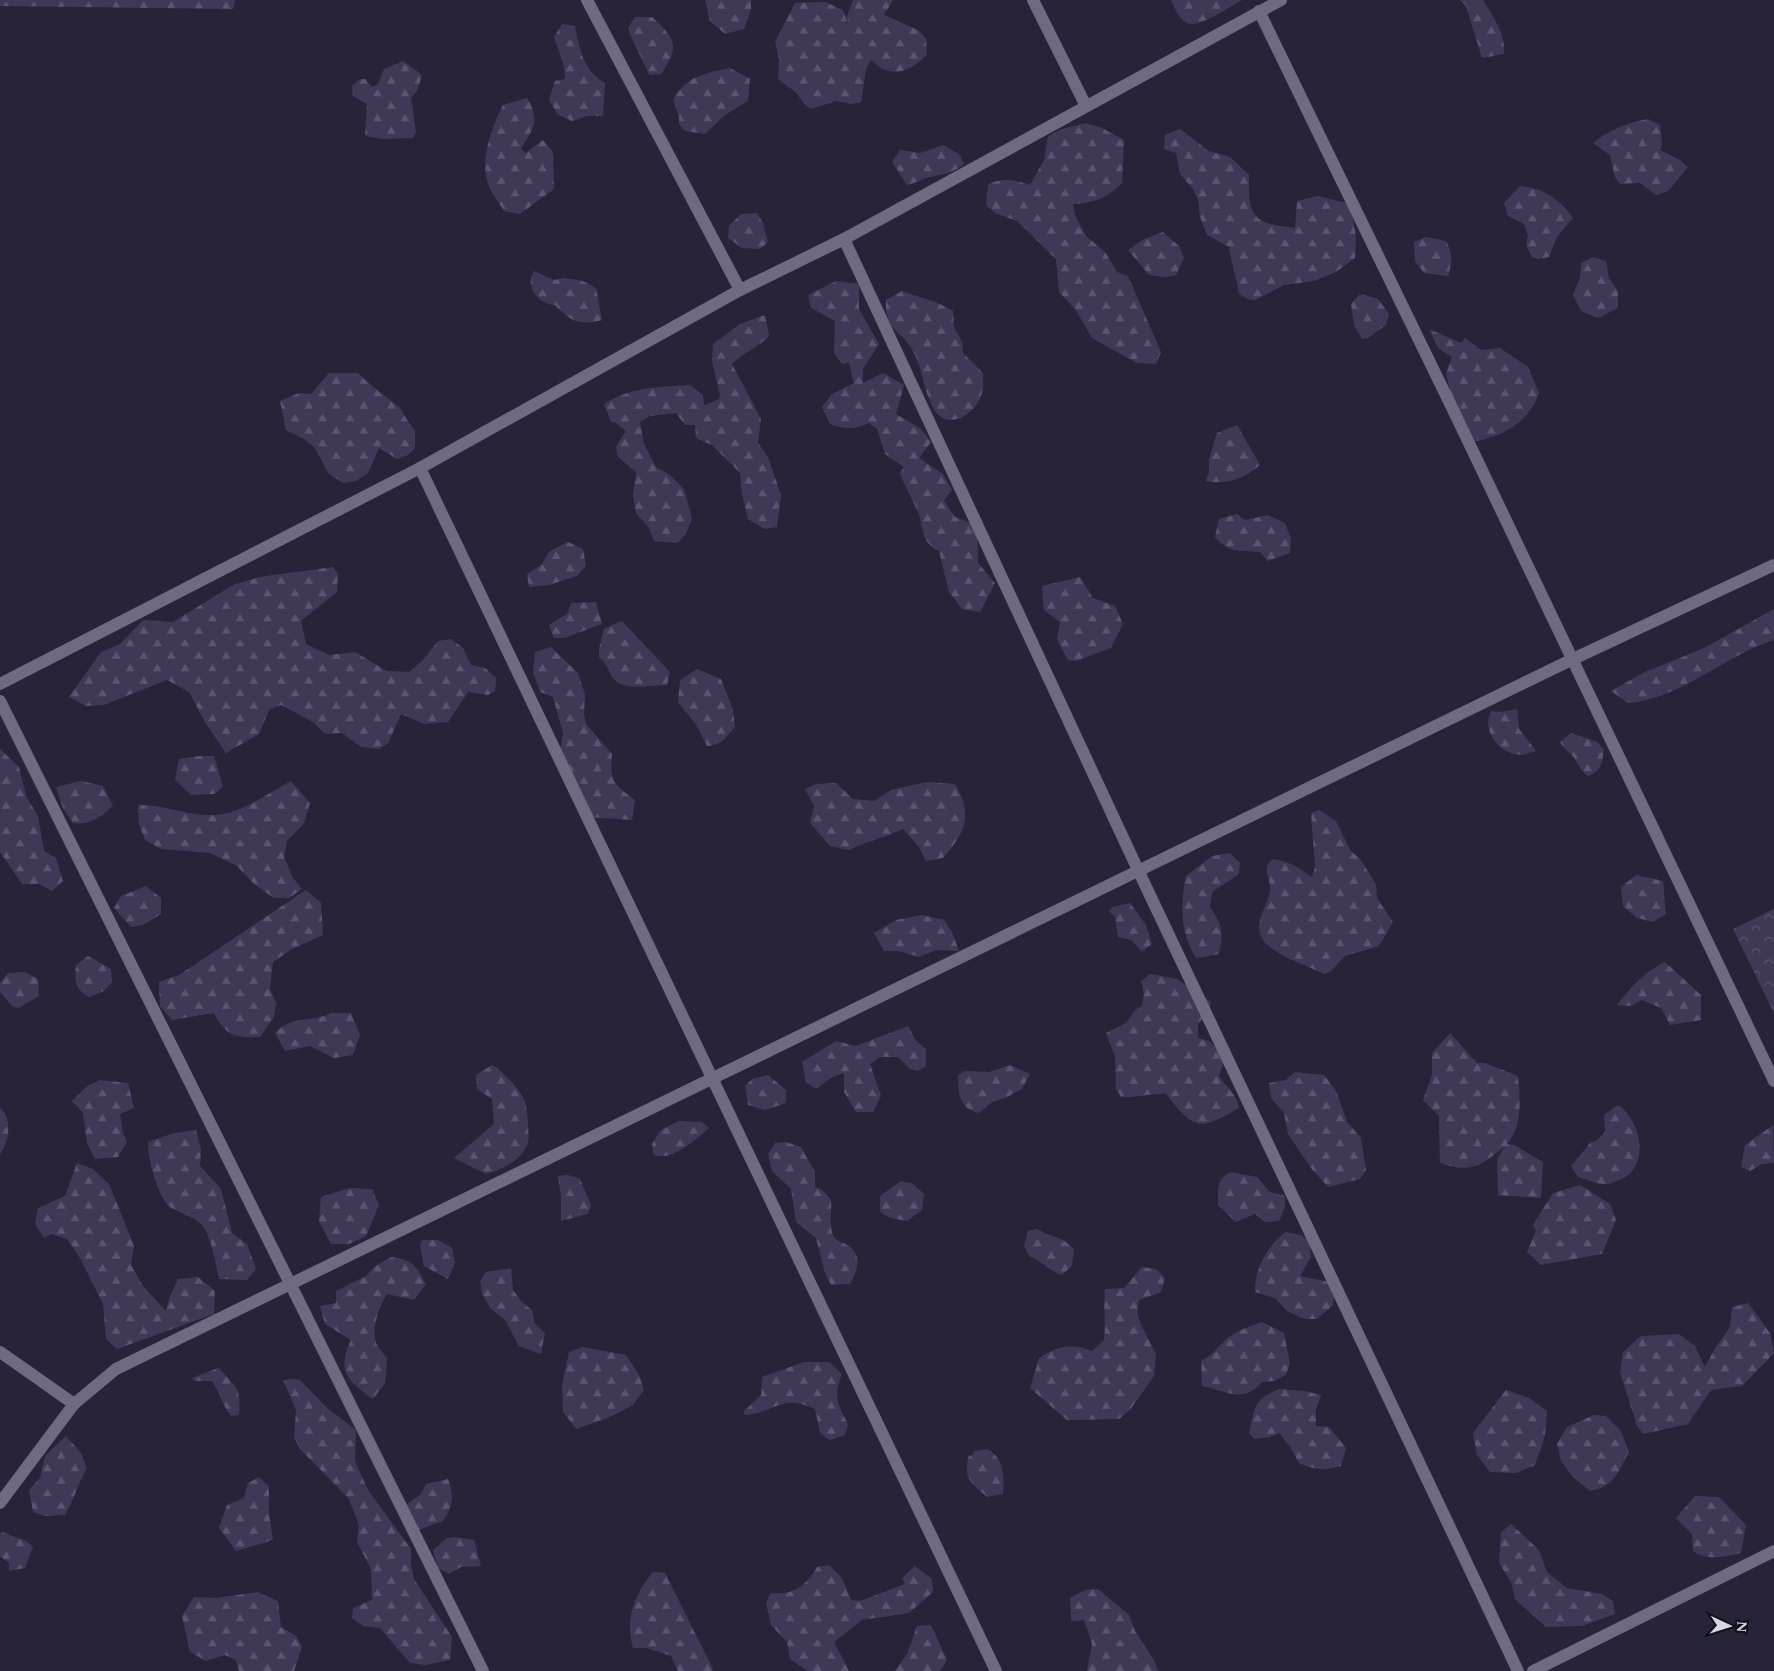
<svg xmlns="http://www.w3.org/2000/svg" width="1774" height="1671" font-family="Spectral,serif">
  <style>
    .forest { fill: url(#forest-firs) }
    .park { fill: url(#park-crowns) }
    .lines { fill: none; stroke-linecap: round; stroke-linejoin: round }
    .street { stroke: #6f6983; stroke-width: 12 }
  </style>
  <defs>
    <pattern id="forest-firs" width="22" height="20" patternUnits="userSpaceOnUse" patternTransform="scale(1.25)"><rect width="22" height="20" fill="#413858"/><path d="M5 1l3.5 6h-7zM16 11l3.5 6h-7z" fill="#5c5470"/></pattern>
    <pattern id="park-crowns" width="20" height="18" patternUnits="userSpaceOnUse" patternTransform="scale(1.25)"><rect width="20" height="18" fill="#413858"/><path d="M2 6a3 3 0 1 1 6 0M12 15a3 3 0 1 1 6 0" fill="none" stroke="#5c5470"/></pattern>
  </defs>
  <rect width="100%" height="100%" fill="#292339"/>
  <!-- forest -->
  <g class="forest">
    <polygon points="0,0 235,0 233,9 0,6"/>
    <polygon points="705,0 751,0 751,10 744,29 725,34 710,21"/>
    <path d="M 853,0 L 893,0 L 884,15 L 918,30 L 926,39 L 927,55 C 910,72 891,80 871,60 L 866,69 L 861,102 L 851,104 L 836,101 L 811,109 C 804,104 802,100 797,94 C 794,90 784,84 778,79 L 779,59 L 775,42 L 795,3 L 825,2 L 843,10 L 848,24 L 847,16 Z"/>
    <path d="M 1171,0 L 1242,0 C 1230,6 1199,29 1187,23 C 1178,19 1175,8 1171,0 Z"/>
    <path d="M 1460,0 L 1483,0 C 1493,17 1506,34 1504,54 L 1482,58 L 1466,6 Z"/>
    <path d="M 635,17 L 652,17 C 676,39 680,47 661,74 L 649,75 C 643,58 633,45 628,28 Z"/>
    <path d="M 562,24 L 575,26 C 580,51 583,70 605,83 L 603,116 L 588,116 L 572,121 L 557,114 L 549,99 L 555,81 L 565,79 L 564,66 L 554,37 Z"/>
    <polygon points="403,61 422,75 418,89 411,98 416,131 413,138 383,139 365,136 367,104 353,96 352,86 360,79 365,79 372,87 378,84 384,69"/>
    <path d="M 730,68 L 750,79 L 748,101 L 725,115 L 705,134 L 685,131 L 679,124 L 679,117 L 673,100 C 687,75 704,74 730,68 Z"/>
    <path d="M 527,98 C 541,121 533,128 521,149 L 526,153 L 543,140 L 553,152 L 554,189 L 520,214 L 504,211 C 497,200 488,189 486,176 C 482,155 493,124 503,105 Z"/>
    <path d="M 1648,119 L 1660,125 L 1662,144 L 1660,150 L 1680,160 L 1688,167 L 1668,191 L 1656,195 L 1640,183 L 1620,184 L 1615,177 L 1610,155 L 1593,143 C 1607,131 1629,122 1648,119 Z"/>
    <path d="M 1086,123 L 1102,128 L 1124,140 L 1122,183 C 1108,198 1094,203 1073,204 L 1075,215 L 1086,236 L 1105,252 L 1117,272 L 1128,276 L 1161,352 L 1156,364 L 1137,363 L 1092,338 L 1075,309 L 1059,292 L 1056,259 L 1017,221 L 995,213 L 986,205 L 988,184 C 1004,177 1014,180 1030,185 L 1044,160 L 1048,136 L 1062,129 Z"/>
    <path d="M 1180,129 L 1209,151 L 1230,157 L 1249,175 C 1249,193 1246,216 1267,223 C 1276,226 1286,226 1295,228 L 1297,201 L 1318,196 L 1351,204 L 1356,238 L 1355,258 L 1336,272 L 1314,281 L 1284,285 L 1255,300 L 1248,299 L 1239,294 C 1237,277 1231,264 1229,247 L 1207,235 L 1200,217 L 1198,199 L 1193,189 L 1180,174 L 1176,153 L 1164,149 L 1165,135 Z"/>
    <path d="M 944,145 L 960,155 L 964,164 C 949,175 947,173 930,177 C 922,179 916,183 907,185 L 892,162 L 900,150 L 920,153 Z"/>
    <path d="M 1520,186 C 1544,188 1560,199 1573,218 L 1557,237 L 1549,257 L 1538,259 L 1532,257 L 1526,246 L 1528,235 L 1524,224 L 1508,216 L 1504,203 Z"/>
    <polygon points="757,213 763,223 768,242 760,249 742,248 728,238 729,226 741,214"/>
    <polygon points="1163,232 1179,246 1184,258 1176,275 1166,277 1149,275 1128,250 1144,239"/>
    <path d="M 1426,237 L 1446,241 C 1453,254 1452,263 1448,276 L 1424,273 L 1415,261 L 1414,242 Z"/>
    <polygon points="1593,257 1606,261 1609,278 1618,291 1618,308 1598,318 1581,311 1573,295 1580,277 1581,263"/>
    <path d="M 534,271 L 554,280 L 564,278 L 583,281 L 596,288 L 602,320 C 580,326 571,322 555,305 C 539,304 524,287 534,271 Z"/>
    <path d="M 836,281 L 859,284 L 859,309 L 879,344 L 863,369 L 863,383 L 883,373 L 904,385 L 896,414 L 921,429 L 931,442 L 919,458 L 943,474 L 952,490 L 944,501 L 955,517 L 977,525 L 978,563 L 995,583 L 980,612 L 962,609 L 949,592 L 939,551 C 921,543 924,528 918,512 C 912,499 905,486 900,473 L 904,467 L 885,454 L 877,429 L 869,423 C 855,430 844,429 830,424 L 822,407 L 832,394 L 854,383 L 849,363 L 842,364 L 834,353 L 835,321 L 811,308 L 808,295 Z"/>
    <path d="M 902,291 L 938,303 L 953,311 L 954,327 L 962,342 L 963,353 L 983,373 C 983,379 984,387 982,393 C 977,413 948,433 934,409 C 924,393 923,372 915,355 C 903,329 884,333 886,300 Z"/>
    <polygon points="1360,294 1378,299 1389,314 1386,325 1368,338 1362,339 1354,325 1351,304"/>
    <path d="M 765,315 L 769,336 C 758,348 744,352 732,364 L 761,419 L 758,443 L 768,457 L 781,495 L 777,527 L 765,529 L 748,519 L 742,494 L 740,473 L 712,445 L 696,438 L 695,425 L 685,425 L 676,413 L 650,416 L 640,422 L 644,444 L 656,467 L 670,475 L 684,489 L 692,518 L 686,534 L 677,543 L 654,541 L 649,528 L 636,513 L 633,496 L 636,472 L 618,457 L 616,447 L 626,431 L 616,423 L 611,422 L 604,404 C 630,387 659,387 690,385 L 703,395 L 704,405 L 718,400 L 720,395 L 712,361 L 713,344 L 740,324 Z"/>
    <path d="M 1429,329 L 1461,343 L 1465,338 L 1481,350 L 1500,348 L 1528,367 L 1539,393 C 1529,423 1501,438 1470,442 L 1457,418 L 1446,374 L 1452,357 L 1438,348 Z"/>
    <path d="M 329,373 L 358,373 C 371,386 385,396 399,407 C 402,410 409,424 415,430 L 415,448 L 408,455 L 397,459 L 379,448 L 368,473 L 356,481 L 343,483 L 328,473 L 315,448 L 304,439 L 286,430 L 280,401 L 299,393 L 311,394 Z"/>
    <path d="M 1237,425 L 1260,465 C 1243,479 1228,485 1206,481 L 1209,471 L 1209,459 L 1217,433 Z"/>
    <path d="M 1237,514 L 1245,520 L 1268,515 L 1285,523 L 1291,539 L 1290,553 L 1268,561 L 1260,552 C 1240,550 1230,554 1215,537 L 1219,519 Z"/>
    <polygon points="568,542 583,549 586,566 577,576 549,585 529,587 527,574 541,565 550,551"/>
    <polygon points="333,567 338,574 337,592 301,621 306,644 329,655 355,652 387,671 409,672 423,660 438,641 451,639 463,648 471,665 485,668 496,678 495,691 488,695 468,692 448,722 424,724 401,714 388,743 379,749 361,747 342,733 325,734 313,722 281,705 269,710 259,734 226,753 206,724 189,692 167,680 104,705 86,706 69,697 101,652 120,644 143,620 173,622 233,585 259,577"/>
    <polygon points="1080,577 1093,598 1115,606 1123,624 1111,648 1076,661 1068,660 1057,640 1060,622 1044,610 1042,586"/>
    <polygon points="596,602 602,624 564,638 554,638 549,625 568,613 571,603"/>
    <path d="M 1774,609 L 1774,640 C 1723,656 1683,698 1628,703 L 1611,691 L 1645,672 L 1704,648 Z"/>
    <path d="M 622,621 L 670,672 L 667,685 C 651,685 622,692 612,677 C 607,668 608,665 599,657 L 599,649 L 604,629 Z"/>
    <path d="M 551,647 L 578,673 L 585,694 L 584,714 L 586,724 L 612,754 C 610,783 613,783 635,800 L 632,820 L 587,817 L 559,757 L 563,733 L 553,697 L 540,692 L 533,672 L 535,652 Z"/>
    <path d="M 697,669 L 721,679 L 733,709 L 735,727 C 726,737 721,746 707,746 L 697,726 L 678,702 L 680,680 Z"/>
    <path d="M 1517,709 L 1519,729 L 1536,751 C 1532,752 1525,755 1521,755 C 1499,754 1481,731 1491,711 L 1501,712 Z"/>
    <path d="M 1571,733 L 1597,742 L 1604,750 C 1602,764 1601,771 1588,776 C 1578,769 1578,761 1571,754 C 1566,750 1563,747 1560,742 Z"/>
    <polygon points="0,749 19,767 26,796 38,816 44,851 56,858 63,881 52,891 39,884 22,884 0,852"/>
    <polygon points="199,756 214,756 223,787 214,794 191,795 175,780 179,759"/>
    <path d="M 81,781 L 103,786 L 113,806 C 101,816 91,826 73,823 L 63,808 L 56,787 Z"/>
    <path d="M 291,781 L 310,803 L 304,823 L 287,841 L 284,857 L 293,878 L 302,889 L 289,898 L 274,898 L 255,885 L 237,866 L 210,853 L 161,849 L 145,840 L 139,824 L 138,805 C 162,804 182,814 206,815 C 239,817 264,795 291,781 Z"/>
    <path d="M 927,782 L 955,784 C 973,815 966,832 943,858 L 926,861 L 919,847 L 903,829 C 885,838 866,841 849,850 L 830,846 L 810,823 L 814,806 L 805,789 L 816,784 L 836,783 L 853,799 L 874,801 L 891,790 Z"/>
    <path d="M 1319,810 L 1336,821 L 1350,850 L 1360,859 L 1376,884 L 1377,898 L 1393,922 L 1379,946 L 1345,956 L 1330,972 L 1324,974 C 1305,964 1260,952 1259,929 C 1258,917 1268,904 1270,891 C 1272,880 1260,868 1273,859 C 1289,861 1299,868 1312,877 L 1315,867 L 1311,813 Z"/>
    <path d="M 1230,853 L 1240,863 L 1239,874 L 1212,892 L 1210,907 C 1222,924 1224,933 1219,954 L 1196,958 C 1180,931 1180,906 1186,876 L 1212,856 Z"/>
    <polygon points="1636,875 1663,881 1666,914 1653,922 1637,918 1623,906 1621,887"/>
    <polygon points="146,886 161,898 161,914 143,925 131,927 114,908 121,896"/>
    <path d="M 306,890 L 321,903 L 323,935 L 292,949 L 273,962 L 270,989 L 276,1003 L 274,1017 L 260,1037 C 235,1038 226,1036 214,1013 L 172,1020 L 160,1006 L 159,982 L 179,975 Z"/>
    <polygon points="1130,903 1146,925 1152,944 1142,952 1131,940 1118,937 1115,917 1109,911 1113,907"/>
    <polygon points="922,915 944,920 952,932 959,951 936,950 919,957 898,951 884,951 874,933 896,920"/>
    <path d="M 88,956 L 111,969 L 112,982 L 104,991 L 89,997 C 74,989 75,980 76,965 Z"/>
    <path d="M 1665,962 L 1701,995 L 1701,1020 L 1670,1025 L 1661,1008 L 1642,1000 L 1630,1006 L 1617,1005 C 1630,988 1645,971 1665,962 Z"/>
    <polygon points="25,972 38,979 39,996 19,1008 13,1007 0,992 0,983 8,973"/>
    <path d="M 1150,974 L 1177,979 L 1211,1002 L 1208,1012 L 1198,1024 L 1198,1038 L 1209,1041 L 1226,1056 L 1219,1076 C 1226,1087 1237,1094 1239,1108 C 1200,1131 1194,1130 1166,1094 C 1151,1093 1137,1098 1121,1097 L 1116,1089 L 1115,1056 L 1106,1033 L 1126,1023 L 1135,1010 L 1142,1006 L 1144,994 L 1141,981 Z"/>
    <path d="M 331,1013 L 351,1013 L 360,1035 L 353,1055 L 334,1058 L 310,1046 L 285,1051 L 275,1033 C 292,1015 311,1023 331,1013 Z"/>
    <polygon points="908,1026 916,1041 926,1049 926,1066 918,1071 910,1069 898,1057 880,1057 870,1064 881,1096 873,1112 856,1112 844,1092 844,1073 832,1077 816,1089 806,1082 802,1062 836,1041 856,1046"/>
    <path d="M 1450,1033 L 1477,1063 L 1485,1063 L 1518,1076 C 1520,1099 1523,1126 1507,1144 L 1514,1145 L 1543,1162 L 1541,1198 L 1498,1195 L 1497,1159 L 1505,1146 C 1483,1165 1470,1174 1440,1163 L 1439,1116 L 1423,1100 L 1432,1075 L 1432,1053 Z"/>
    <path d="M 492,1065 C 501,1069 521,1091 525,1101 C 527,1106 530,1139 528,1143 C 521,1161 503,1169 486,1174 L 454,1158 L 494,1124 L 492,1099 L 477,1089 L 476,1075 Z"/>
    <path d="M 1010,1065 L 1030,1074 L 1022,1089 L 1005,1098 L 992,1102 L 979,1113 C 959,1108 958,1094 958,1075 L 964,1071 L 989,1072 Z"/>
    <polygon points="1295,1072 1324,1075 1336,1091 1347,1122 1361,1138 1366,1170 1360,1179 1328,1187 1311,1168 1288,1134 1284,1113 1271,1098 1269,1083 1286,1080"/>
    <polygon points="768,1075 786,1090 786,1103 765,1110 748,1105 745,1086 752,1079"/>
    <polygon points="100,1080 128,1083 134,1108 120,1114 123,1133 127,1142 118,1157 95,1159 87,1143 83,1113 72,1101 87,1086"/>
    <path d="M 1618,1105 C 1642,1121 1651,1169 1619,1180 C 1614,1182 1608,1185 1604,1184 C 1595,1184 1586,1179 1578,1177 L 1571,1166 L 1591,1142 L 1596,1141 L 1605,1132 L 1604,1115 Z"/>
    <path d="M 0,1108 C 13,1118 9,1143 0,1154 Z"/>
    <path d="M 679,1121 L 702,1122 L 709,1128 C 696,1139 672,1162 654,1155 L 652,1144 L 661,1130 Z"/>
    <polygon points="1773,1125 1774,1163 1762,1164 1750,1171 1741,1167 1745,1145"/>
    <path d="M 196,1130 L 201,1150 L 200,1166 L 221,1189 L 232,1233 L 247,1244 L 256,1269 L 247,1280 L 219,1279 C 216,1265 211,1234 201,1224 C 192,1216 179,1213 170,1207 C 158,1198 147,1156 148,1142 L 171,1134 Z"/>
    <path d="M 786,1142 L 801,1147 L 815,1172 L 815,1187 L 821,1189 L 831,1200 C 832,1210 828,1230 835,1238 C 838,1242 845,1243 849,1246 C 863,1257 857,1271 850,1284 L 831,1285 L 825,1273 L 816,1238 L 796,1222 L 791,1189 L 772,1171 L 768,1154 L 775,1143 Z"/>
    <polygon points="77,1163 93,1169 109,1184 134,1246 131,1265 143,1286 166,1311 170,1296 178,1279 198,1277 215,1291 214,1314 117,1349 106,1339 103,1304 80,1258 67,1239 51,1234 44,1238 35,1224 38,1208 65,1196"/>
    <path d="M 1230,1172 L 1257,1177 L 1270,1192 L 1285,1196 L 1285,1207 L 1279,1221 L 1265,1222 L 1255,1214 L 1236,1222 L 1218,1205 C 1218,1190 1216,1180 1230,1172 Z"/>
    <polygon points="568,1175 580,1179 591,1205 588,1214 561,1221 561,1197 558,1176"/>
    <polygon points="901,1181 913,1184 924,1194 922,1210 907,1221 891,1218 880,1212 880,1196"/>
    <polygon points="1580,1185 1610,1204 1616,1220 1602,1254 1541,1265 1527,1252 1536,1231 1533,1225 1553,1193"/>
    <polygon points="349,1188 372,1189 379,1205 366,1236 349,1244 331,1244 319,1221 321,1197"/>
    <path d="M 1037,1229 C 1052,1238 1061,1235 1074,1249 L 1072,1266 L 1062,1275 C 1047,1270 1043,1261 1029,1256 L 1024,1246 L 1028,1231 Z"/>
    <path d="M 1286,1232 L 1301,1235 L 1309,1241 L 1311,1257 L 1300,1276 L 1329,1282 L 1334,1295 L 1333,1305 L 1317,1319 L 1304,1319 L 1287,1311 L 1275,1298 L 1255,1292 C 1254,1270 1268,1244 1286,1232 Z"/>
    <polygon points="422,1240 438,1240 452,1248 455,1263 448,1279 424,1266 420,1245"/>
    <path d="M 391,1257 C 413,1259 416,1266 426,1284 L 414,1300 L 387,1294 C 379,1307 370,1330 377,1345 C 379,1349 384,1354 387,1358 L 385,1383 L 373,1399 C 348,1381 336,1372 351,1340 L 325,1324 L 320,1306 L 336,1303 L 336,1291 L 366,1276 L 374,1267 Z"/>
    <path d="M 1142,1267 L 1156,1269 L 1165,1278 L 1161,1292 L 1139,1300 L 1137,1312 L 1141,1325 L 1156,1354 L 1154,1376 L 1130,1410 L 1119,1419 L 1067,1420 L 1030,1388 L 1039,1358 C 1058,1346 1070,1343 1092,1351 L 1104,1340 C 1106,1323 1103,1307 1105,1289 L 1124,1288 Z"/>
    <polygon points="511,1268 513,1290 522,1302 532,1310 535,1324 545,1333 541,1354 519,1346 505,1320 491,1309 482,1294 480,1281 486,1272"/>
    <polygon points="1748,1303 1770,1333 1774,1353 1742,1386 1711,1390 1688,1424 1643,1434 1637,1426 1620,1372 1623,1352 1641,1336 1679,1334 1695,1346 1705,1367 1714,1350 1730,1327 1732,1307"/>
    <path d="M 1262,1322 L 1284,1333 L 1290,1363 L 1286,1375 L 1274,1381 L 1262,1382 C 1243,1404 1227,1391 1202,1386 L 1201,1361 C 1211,1357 1220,1344 1229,1337 C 1239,1330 1250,1326 1262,1322 Z"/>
    <polygon points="582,1347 626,1355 639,1375 644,1390 633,1405 610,1417 576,1429 563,1412 562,1385 569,1352"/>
    <path d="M 804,1362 L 829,1362 L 842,1374 C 833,1396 837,1403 848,1424 L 845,1435 L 830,1440 L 820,1433 L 815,1409 C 780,1393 774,1414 744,1415 L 744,1411 L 761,1395 L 762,1377 Z"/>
    <path d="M 218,1368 C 237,1387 241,1388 239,1415 L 231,1416 C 222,1405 220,1393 212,1381 L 195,1381 L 192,1378 Z"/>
    <polygon points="294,1379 300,1380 326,1407 356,1430 355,1461 368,1490 411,1549 411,1564 414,1579 452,1637 450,1660 426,1665 410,1663 380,1628 363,1626 352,1618 353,1608 372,1600 371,1569 357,1542 359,1525 349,1499 300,1449 294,1437 296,1410 283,1380"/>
    <path d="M 1279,1389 L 1305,1391 L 1321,1395 L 1316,1410 L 1316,1426 L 1329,1427 L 1346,1448 L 1341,1466 C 1324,1471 1315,1470 1299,1463 L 1290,1446 L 1279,1433 L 1270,1437 L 1254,1439 L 1249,1433 C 1255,1407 1253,1400 1279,1389 Z"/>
    <polygon points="1506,1390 1529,1398 1547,1411 1545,1436 1535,1465 1516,1473 1490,1472 1477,1455 1473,1433"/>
    <path d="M 1594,1415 L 1606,1416 L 1621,1431 L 1629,1452 C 1618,1472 1614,1487 1590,1491 L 1573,1477 L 1561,1461 L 1557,1444 L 1567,1427 Z"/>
    <path d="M 66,1436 L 81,1453 L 87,1468 C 78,1483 74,1500 65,1515 L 45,1516 L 33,1512 L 29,1490 L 40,1478 L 45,1456 Z"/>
    <path d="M 987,1449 C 1003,1456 1005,1478 1003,1494 L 987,1497 C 970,1482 963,1478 969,1455 L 971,1456 L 975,1451 Z"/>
    <polygon points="259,1477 269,1486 269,1514 273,1540 236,1551 219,1528 227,1505 244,1498 248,1483"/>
    <path d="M 448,1479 C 455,1496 452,1507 443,1521 L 418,1530 L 402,1508 L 421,1494 L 426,1484 Z"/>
    <path d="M 1695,1496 L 1719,1497 L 1746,1525 L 1741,1553 C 1725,1557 1706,1561 1693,1551 L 1692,1534 L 1676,1518 Z"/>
    <polygon points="1511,1524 1539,1550 1547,1572 1567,1588 1602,1594 1613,1601 1615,1614 1582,1626 1546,1627 1515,1599 1511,1582 1499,1563 1501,1532"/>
    <polygon points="2,1532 26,1541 33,1547 25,1568 9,1571 9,1563 0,1556 0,1534"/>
    <polygon points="454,1537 474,1540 481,1566 461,1567 449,1574 438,1568 433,1550 447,1538"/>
    <path d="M 829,1565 L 842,1578 L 851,1600 L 860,1601 L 905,1584 L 902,1578 L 915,1566 L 932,1579 L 933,1592 L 909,1613 L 862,1620 L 834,1642 L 849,1671 L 808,1671 L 790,1659 L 787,1642 L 771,1625 L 766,1603 L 771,1593 C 794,1595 805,1587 817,1567 Z"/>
    <path d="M 653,1572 L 665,1573 L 713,1669 L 712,1671 L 678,1671 L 671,1656 L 647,1648 L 633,1648 C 625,1619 634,1595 653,1572 Z"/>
    <polygon points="1098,1589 1129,1615 1135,1631 1154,1660 1158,1671 1087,1671 1092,1644 1084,1620 1071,1621 1070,1598 1085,1590"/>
    <polygon points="257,1592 278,1601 281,1627 296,1636 302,1647 294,1671 239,1671 236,1660 225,1655 206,1661 190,1652 182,1616 194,1597 216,1598"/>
    <polygon points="931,1625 947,1660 940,1671 895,1671 907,1654 917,1626"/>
  </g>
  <!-- park -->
  <polygon class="park" points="1774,909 1774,1013 1733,929"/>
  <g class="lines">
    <!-- street -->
    <g class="street">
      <polyline points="587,0 740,290"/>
      <polyline points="1033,0 1086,106"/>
      <polyline points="1259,11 1457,418 1774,1081"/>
      <polyline points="844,239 1139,872 1518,1671"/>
      <polyline points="420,468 996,1671"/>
      <polyline points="0,684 420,468 740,290 844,239 1281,0"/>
      <polyline points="0,701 483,1671"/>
      <polyline points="0,1352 74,1404"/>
      <polyline points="0,1503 74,1404 116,1369 1571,660 1774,565"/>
      <polyline points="1533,1671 1774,1551"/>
    </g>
  </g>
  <!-- north arrow -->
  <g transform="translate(1729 1626) rotate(94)" stroke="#110f18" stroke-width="4" paint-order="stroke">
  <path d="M0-4L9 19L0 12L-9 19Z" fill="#d8d5e3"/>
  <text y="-8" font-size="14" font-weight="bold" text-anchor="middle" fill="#d8d5e3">N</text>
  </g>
</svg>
